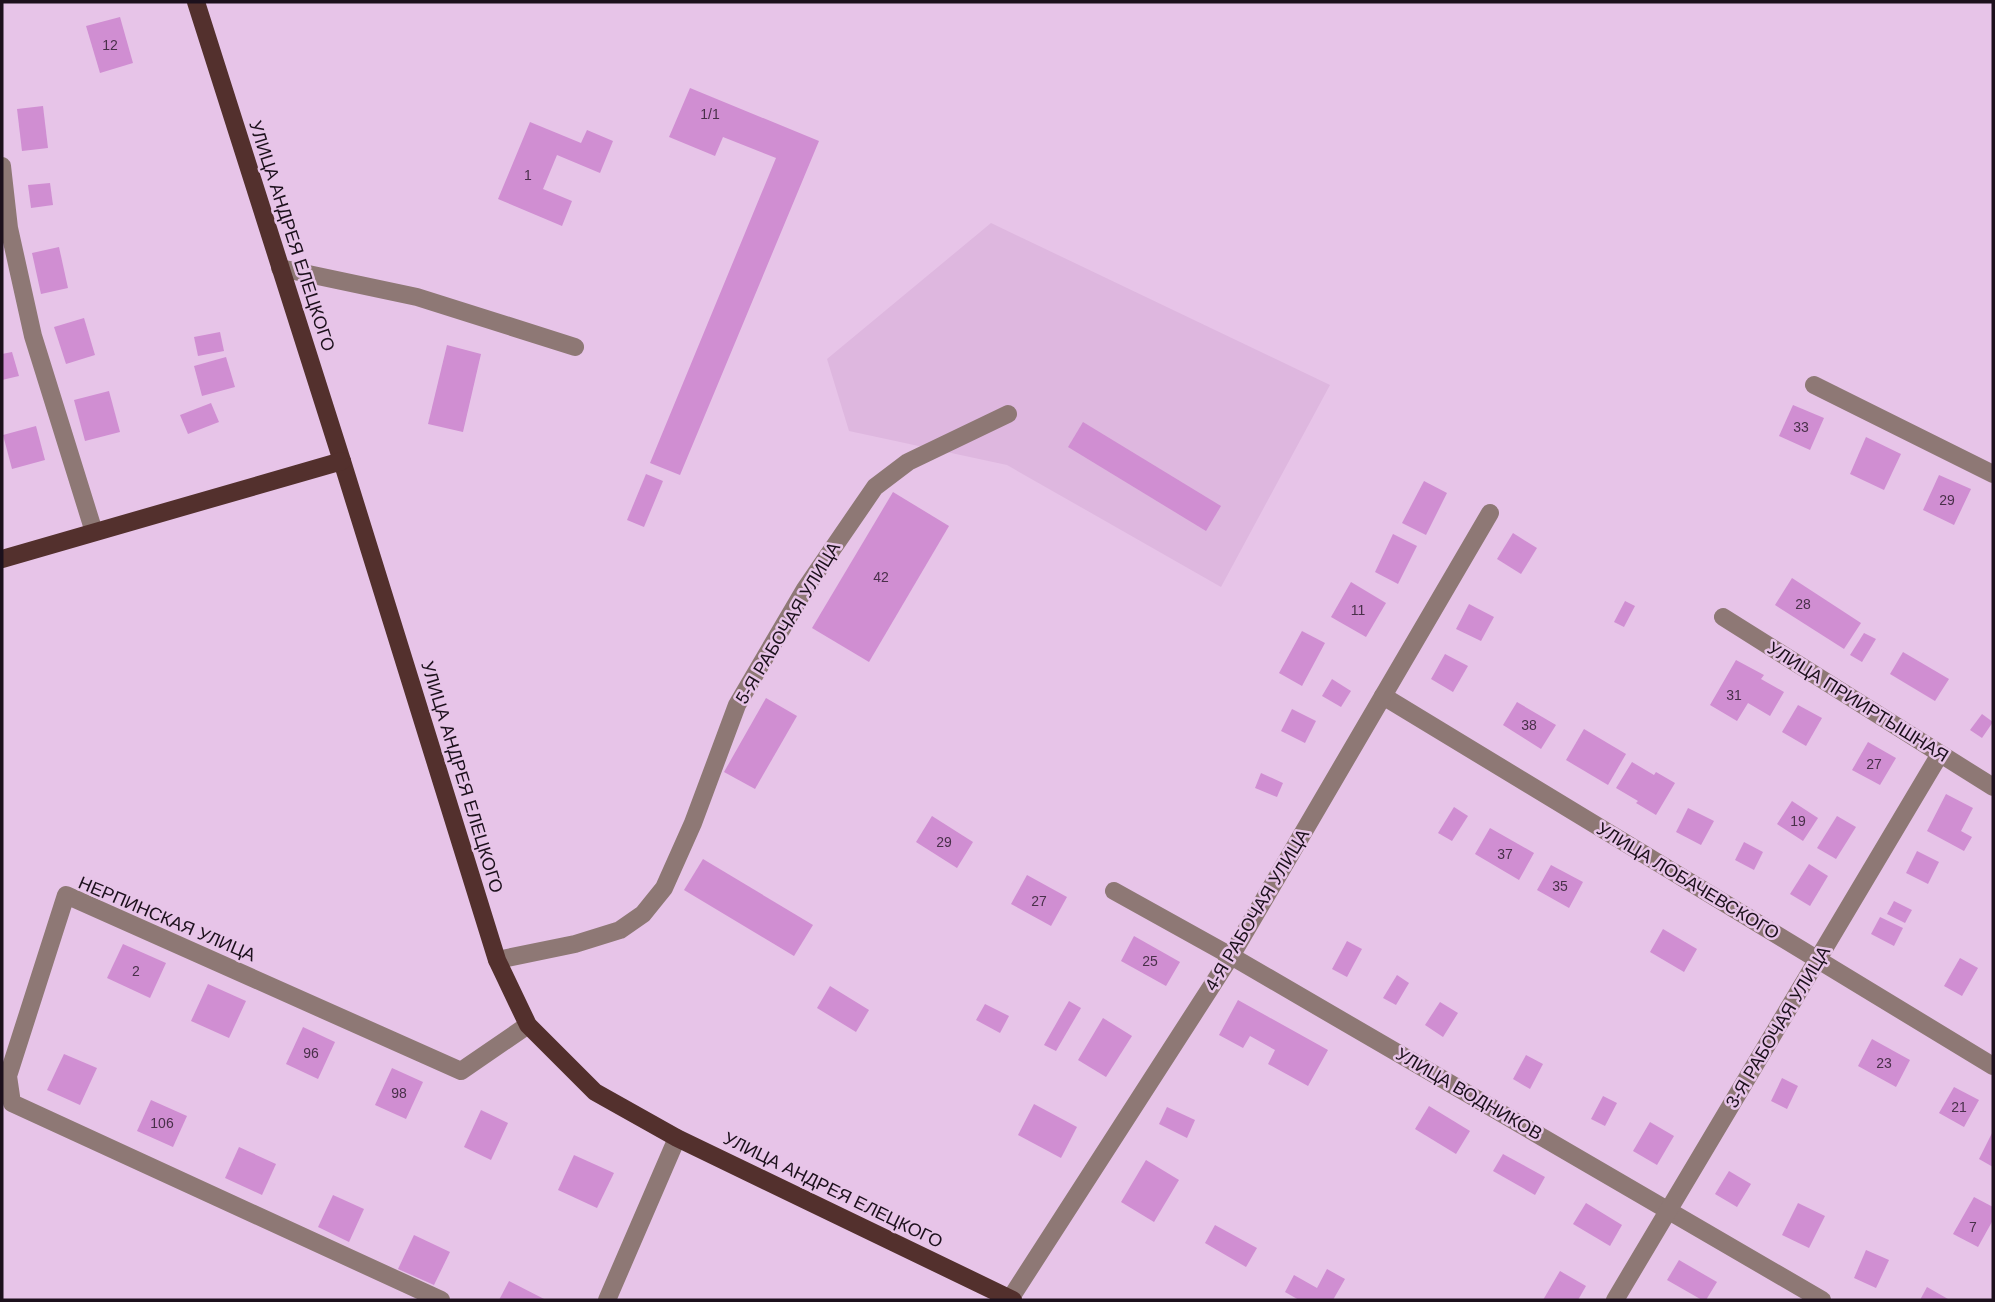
<svg xmlns="http://www.w3.org/2000/svg" width="1995" height="1302" font-family="Arial,sans-serif">
  <style>
    .built { fill: #deb7df }
    .building { fill: #d08ed2 }
    .lines { fill: none; stroke-linecap: round; stroke-linejoin: round }
    .minor { stroke: #8e7875; stroke-width: 18 }
    .major { stroke: #53302d; stroke-width: 18 }
    .labels { text-anchor: middle; dominant-baseline: central; stroke-width: 5; stroke-linejoin: round; paint-order: stroke }
    .number-label { font-size: 14px; fill: #49304a }
    .street-label { font-size: 18px; fill: #1c101c; stroke: #e7c4e8 }
  </style>
  <rect width="100%" height="100%" fill="#e7c4e8"/>
  <!-- built -->
  <polygon class="built" points="991,223 1330,385 1221,587 1007,465 849,431 827,359"/>
  <!-- building -->
  <g class="building">
    <polygon points="120,17 133,63 100,73 86,26"/>
    <polygon points="690,88 819,141 680,475 650,463 776,158 723,137 715,156 669,137"/>
    <polygon points="43,106 48,148 22,151 17,109"/>
    <polygon points="530,122 581,143 587,130 613,141 600,173 557,155 543,189 572,201 562,226 498,199"/>
    <polygon points="50,183 53,205 31,208 28,185"/>
    <polygon points="59,247 68,288 41,294 32,253"/>
    <polygon points="84,318 95,355 66,364 54,327"/>
    <polygon points="220,332 224,351 198,356 194,337"/>
    <polygon points="447,345 481,354 463,432 428,424"/>
    <polygon points="12,352 19,376 2,380 2,354"/>
    <polygon points="226,357 235,387 202,396 194,366"/>
    <polygon points="109,391 120,432 85,441 74,400"/>
    <polygon points="211,403 219,422 188,434 180,415"/>
    <polygon points="1793,405 1824,418 1810,450 1779,436"/>
    <polygon points="1083,422 1221,506 1206,531 1068,447"/>
    <polygon points="36,426 45,460 12,469 3,435"/>
    <polygon points="1866,437 1901,454 1884,490 1850,474"/>
    <polygon points="646,474 663,481 644,527 627,520"/>
    <polygon points="1939,475 1971,489 1954,525 1923,510"/>
    <polygon points="1424,481 1447,493 1426,535 1402,523"/>
    <polygon points="893,492 949,526 869,662 812,628"/>
    <polygon points="1513,533 1537,548 1521,574 1497,559"/>
    <polygon points="1393,534 1417,546 1398,584 1375,572"/>
    <polygon points="1792,578 1861,623 1844,649 1775,605"/>
    <polygon points="1351,582 1386,603 1366,637 1331,617"/>
    <polygon points="1625,601 1635,606 1624,627 1614,622"/>
    <polygon points="1469,604 1494,617 1481,641 1456,629"/>
    <polygon points="1302,631 1325,643 1302,686 1279,673"/>
    <polygon points="1864,633 1876,639 1862,662 1850,655"/>
    <polygon points="1903,652 1949,679 1935,701 1890,674"/>
    <polygon points="1445,654 1468,666 1453,692 1431,679"/>
    <polygon points="1736,660 1764,675 1761,679 1784,692 1770,716 1748,703 1737,721 1710,705"/>
    <polygon points="1332,679 1351,691 1341,707 1322,696"/>
    <polygon points="766,698 797,716 755,789 724,772"/>
    <polygon points="1517,702 1556,725 1541,749 1503,725"/>
    <polygon points="1798,705 1822,718 1806,746 1782,732"/>
    <polygon points="1292,709 1316,721 1305,743 1281,731"/>
    <polygon points="1982,714 1993,722 1982,738 1970,730"/>
    <polygon points="1584,729 1626,754 1608,785 1566,760"/>
    <polygon points="1868,742 1896,758 1880,785 1852,770"/>
    <polygon points="1632,762 1654,775 1656,772 1675,783 1656,815 1636,803 1638,801 1616,788"/>
    <polygon points="1261,773 1283,783 1277,797 1255,788"/>
    <polygon points="1946,794 1973,808 1961,831 1972,837 1964,851 1927,831"/>
    <polygon points="1792,801 1818,818 1803,841 1777,824"/>
    <polygon points="1454,807 1468,816 1452,841 1438,833"/>
    <polygon points="1688,808 1714,821 1701,845 1676,832"/>
    <polygon points="932,816 973,842 957,868 916,842"/>
    <polygon points="1837,816 1856,827 1836,859 1817,848"/>
    <polygon points="1490,828 1534,853 1519,880 1475,854"/>
    <polygon points="1744,842 1763,852 1754,870 1735,860"/>
    <polygon points="1917,851 1939,862 1928,884 1906,873"/>
    <polygon points="703,859 813,925 794,956 684,890"/>
    <polygon points="1809,864 1828,876 1810,906 1790,894"/>
    <polygon points="1551,865 1583,882 1569,908 1537,890"/>
    <polygon points="1027,875 1067,897 1051,926 1011,904"/>
    <polygon points="1894,901 1912,910 1905,923 1887,914"/>
    <polygon points="1880,917 1903,928 1894,946 1871,934"/>
    <polygon points="1663,929 1697,949 1684,972 1650,952"/>
    <polygon points="1134,936 1180,962 1166,986 1121,961"/>
    <polygon points="1347,941 1362,949 1347,977 1332,969"/>
    <polygon points="123,944 166,963 150,998 107,978"/>
    <polygon points="1960,958 1978,968 1962,996 1944,986"/>
    <polygon points="1397,975 1409,983 1396,1005 1383,998"/>
    <polygon points="208,984 246,1001 229,1038 191,1021"/>
    <polygon points="830,986 869,1010 856,1032 817,1008"/>
    <polygon points="1238,1000 1328,1050 1308,1086 1268,1064 1275,1050 1250,1036 1243,1048 1219,1035"/>
    <polygon points="1069,1001 1081,1008 1056,1051 1044,1045"/>
    <polygon points="1440,1002 1458,1013 1443,1037 1425,1025"/>
    <polygon points="985,1004 1009,1016 1000,1033 976,1020"/>
    <polygon points="1103,1018 1132,1036 1106,1077 1078,1060"/>
    <polygon points="303,1027 335,1042 318,1079 286,1064"/>
    <polygon points="1872,1039 1910,1060 1896,1087 1858,1066"/>
    <polygon points="64,1054 97,1068 80,1105 47,1090"/>
    <polygon points="1526,1055 1543,1064 1530,1089 1513,1079"/>
    <polygon points="392,1068 423,1082 406,1119 375,1105"/>
    <polygon points="1782,1078 1798,1086 1787,1109 1771,1101"/>
    <polygon points="1954,1087 1979,1100 1964,1127 1939,1113"/>
    <polygon points="1603,1096 1617,1103 1605,1126 1591,1119"/>
    <polygon points="151,1100 187,1116 173,1147 137,1131"/>
    <polygon points="1034,1104 1077,1127 1061,1158 1018,1135"/>
    <polygon points="1429,1106 1470,1131 1456,1154 1415,1129"/>
    <polygon points="1167,1107 1195,1120 1187,1138 1159,1124"/>
    <polygon points="481,1110 508,1123 491,1160 464,1147"/>
    <polygon points="1650,1122 1674,1136 1657,1165 1633,1151"/>
    <polygon points="1993,1131 1993,1167 1979,1159"/>
    <polygon points="239,1147 276,1164 262,1195 225,1178"/>
    <polygon points="1503,1154 1545,1177 1535,1195 1493,1171"/>
    <polygon points="574,1155 614,1173 597,1208 558,1190"/>
    <polygon points="1146,1160 1179,1180 1154,1222 1121,1202"/>
    <polygon points="1729,1171 1751,1184 1737,1207 1715,1194"/>
    <polygon points="333,1195 364,1209 349,1242 318,1227"/>
    <polygon points="1974,1197 1993,1207 1993,1220 1978,1247 1953,1234"/>
    <polygon points="1586,1203 1622,1225 1610,1246 1573,1224"/>
    <polygon points="1798,1203 1825,1216 1809,1248 1782,1235"/>
    <polygon points="1215,1225 1257,1248 1246,1267 1205,1243"/>
    <polygon points="414,1235 450,1252 434,1285 398,1269"/>
    <polygon points="1866,1250 1889,1260 1876,1288 1854,1278"/>
    <polygon points="1679,1260 1717,1282 1706,1300 1702,1300 1667,1280"/>
    <polygon points="1327,1269 1345,1279 1333,1300 1299,1300 1285,1292 1294,1275 1317,1288"/>
    <polygon points="1560,1271 1586,1286 1578,1300 1543,1300"/>
    <polygon points="509,1281 546,1300 499,1300"/>
    <polygon points="1927,1287 1948,1299 1947,1300 1920,1300"/>
  </g>
  <g class="lines">
    <!-- minor -->
    <g class="minor">
      <polyline points="2,166 9,228 33,336 94,532"/>
      <polyline points="280,268 417,297 575,347"/>
      <polyline points="1814,385 1993,474"/>
      <polyline points="1723,617 1993,787"/>
      <polyline points="1383,696 1993,1066"/>
      <polyline points="1114,891 1231,956 1822,1300"/>
      <polyline points="497,960 575,944 620,930 643,914 664,888 693,823 737,705 805,589 875,487 908,462 1008,414"/>
      <polyline points="1010,1299 1231,956 1490,513"/>
      <polyline points="441,1300 12,1103 8,1076 66,895 461,1071 528,1025"/>
      <polyline points="607,1300 677,1138"/>
      <polyline points="1615,1300 1940,754"/>
    </g>
    <!-- major -->
    <g class="major">
      <polyline points="196,2 342,461 497,960 528,1025 595,1092 677,1138 1013,1300"/>
      <polyline points="2,559 342,461"/>
    </g>
  </g>
  <g class="labels">
    <!-- number labels -->
    <g class="number-label">
      <text x="110" y="45">12</text>
      <text x="710" y="114">1/1</text>
      <text x="528" y="175">1</text>
      <text x="1801" y="427">33</text>
      <text x="1947" y="500">29</text>
      <text x="881" y="577">42</text>
      <text x="1803" y="604">28</text>
      <text x="1358" y="610">11</text>
      <text x="1734" y="695">31</text>
      <text x="1529" y="725">38</text>
      <text x="1874" y="764">27</text>
      <text x="1798" y="821">19</text>
      <text x="944" y="842">29</text>
      <text x="1505" y="854">37</text>
      <text x="1560" y="886">35</text>
      <text x="1039" y="901">27</text>
      <text x="1150" y="961">25</text>
      <text x="136" y="971">2</text>
      <text x="311" y="1053">96</text>
      <text x="1884" y="1063">23</text>
      <text x="399" y="1093">98</text>
      <text x="1959" y="1107">21</text>
      <text x="162" y="1123">106</text>
      <text x="1973" y="1227">7</text>
    </g>
    <!-- street labels -->
    <g class="street-label">
      <text transform="translate(292 236) rotate(72)">УЛИЦА АНДРЕЯ ЕЛЕЦКОГО</text>
      <text transform="translate(788 623) rotate(-59)">5-Я РАБОЧАЯ УЛИЦА</text>
      <text transform="translate(1858 702) rotate(32)">УЛИЦА ПРИИРТЫШНАЯ</text>
      <text transform="translate(462 777) rotate(73)">УЛИЦА АНДРЕЯ ЕЛЕЦКОГО</text>
      <text transform="translate(1688 881) rotate(31)">УЛИЦА ЛОБАЧЕВСКОГО</text>
      <text transform="translate(1257 910) rotate(-59)">4-Я РАБОЧАЯ УЛИЦА</text>
      <text transform="translate(167 919) rotate(23)">НЕРПИНСКАЯ УЛИЦА</text>
      <text transform="translate(1778 1027) rotate(-59)">3-Я РАБОЧАЯ УЛИЦА</text>
      <text transform="translate(1469 1094) rotate(30)">УЛИЦА ВОДНИКОВ</text>
      <text transform="translate(833 1190) rotate(26)">УЛИЦА АНДРЕЯ ЕЛЕЦКОГО</text>
    </g>
  </g>
  <!-- border -->
  <rect width="1995" height="1302" fill="none" stroke="#1c101c" stroke-width="7"/>
</svg>
